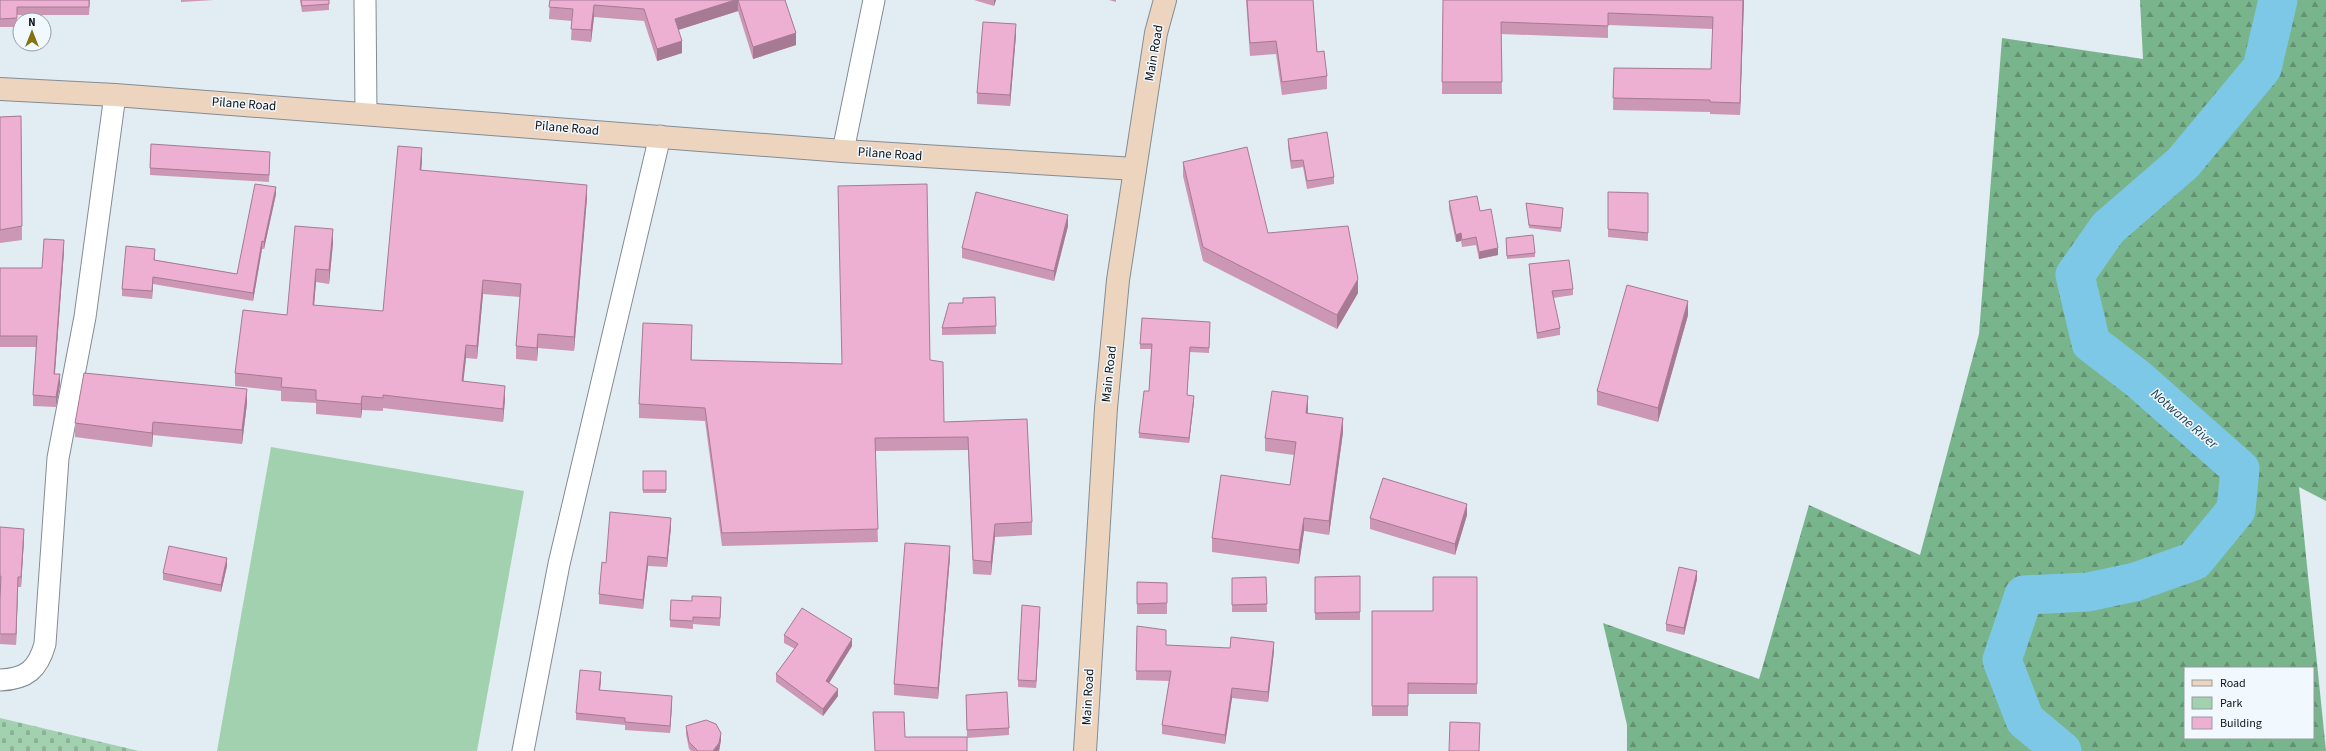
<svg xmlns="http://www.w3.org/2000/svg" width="2326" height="751" font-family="'Source Sans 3',sans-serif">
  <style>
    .forest { fill: url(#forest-firs); fill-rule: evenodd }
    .cemetery { fill: url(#cemetery-stones) }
    .park { fill: #a1d1af }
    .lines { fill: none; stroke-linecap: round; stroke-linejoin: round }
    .river { stroke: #7dc8e6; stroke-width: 39 }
    .street-casing { stroke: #848c93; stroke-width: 23 }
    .secondary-casing { stroke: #848c93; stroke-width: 24 }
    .street { stroke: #fff; stroke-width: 21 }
    .secondary { stroke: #edd4bf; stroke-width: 22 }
    .wall { fill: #cc96b5 }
    .shaded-wall { fill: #a67a93 }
    .building { fill: #edafd2; stroke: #a67a93 }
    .labels { text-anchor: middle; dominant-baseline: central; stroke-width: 3; stroke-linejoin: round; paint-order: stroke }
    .street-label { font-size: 13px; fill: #0e1113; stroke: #f1f9ff }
    .water-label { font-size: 14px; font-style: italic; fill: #1c3f4c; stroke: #f1f9ff }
  </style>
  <defs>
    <pattern id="forest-firs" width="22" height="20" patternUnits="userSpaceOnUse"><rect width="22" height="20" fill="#79b58c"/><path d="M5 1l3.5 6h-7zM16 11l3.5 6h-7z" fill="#629271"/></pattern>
    <pattern id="cemetery-stones" width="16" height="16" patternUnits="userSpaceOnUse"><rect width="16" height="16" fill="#a1d1af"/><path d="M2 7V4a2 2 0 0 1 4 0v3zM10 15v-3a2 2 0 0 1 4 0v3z" fill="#89b296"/></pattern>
  </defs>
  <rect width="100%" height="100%" fill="#e2ecf3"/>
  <!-- forest -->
  <path class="forest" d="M 2140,0 L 2326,0 L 2326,501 L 2299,487 L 2326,751 L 1627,751 L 1627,725 L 1603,623 L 1759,679 L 1809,505 L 1920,555 L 1979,334 L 2002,38 L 2143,59 ZM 2185,668 L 2313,668 L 2313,738 L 2185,738 Z"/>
  <!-- cemetery -->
  <polygon class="cemetery" points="0,718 139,751 0,751"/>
  <!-- park -->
  <polygon class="park" points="271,447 524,491 477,751 217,751"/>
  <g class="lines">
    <!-- river -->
    <polyline class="river" points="2062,751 2025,720 2002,660 2024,595 2088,592 2135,582 2194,561 2236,510 2240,469 2138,379 2091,343 2075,275 2108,228 2183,163 2262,68 2278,0"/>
    <defs>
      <g id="street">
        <polyline points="365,0 366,113"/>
        <polyline points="843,151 874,0"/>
        <path d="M 0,680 C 27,679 38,669 45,644 L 58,458 L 85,317 L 115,95"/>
        <polyline points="523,751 559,564 660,136"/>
      </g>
      <g id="secondary">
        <polyline points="0,89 115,95 843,151 1135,169"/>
        <polyline points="1085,751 1106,408 1118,280 1156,33 1165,0"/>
      </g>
    </defs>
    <!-- street casing -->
    <use href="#street" class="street-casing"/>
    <!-- secondary casing -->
    <use href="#secondary" class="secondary-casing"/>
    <!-- street -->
    <use href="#street" class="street"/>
    <!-- secondary -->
    <use href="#secondary" class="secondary"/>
  </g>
  <!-- wall -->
  <g class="wall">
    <polygon points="0,0 90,0 89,15 17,15 17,27 0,27"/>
    <polygon points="181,0 214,0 181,2"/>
    <polygon points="300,0 329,0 329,10 302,12"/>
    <polygon points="550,0 785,0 796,45 753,59 738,11 678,30 682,53 657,61 644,21 594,17 591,42 571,40 572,21 549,19"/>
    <polygon points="974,0 996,0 994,6"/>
    <polygon points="1109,0 1116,0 1116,2"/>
    <polygon points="1246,0 1313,0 1317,52 1327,76 1327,89 1282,95 1276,54 1250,56"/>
    <polygon points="1443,0 1744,0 1740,115 1710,114 1710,112 1613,110 1614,68 1711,69 1713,29 1608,25 1608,38 1501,34 1502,94 1442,94"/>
    <polygon points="1016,35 1010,106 977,104 977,93"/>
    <polygon points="21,116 22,240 0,243 0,117"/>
    <polygon points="1288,139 1334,177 1334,184 1307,189 1303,167 1291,169 1288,147"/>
    <polygon points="270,159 269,182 150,175 150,168"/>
    <polygon points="422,161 421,170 587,198 574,351 538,348 537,361 516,359 516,346 520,297 483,294 477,359 466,358 463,381 505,399 503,422 383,408 383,411 362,410 361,418 316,414 316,403 281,401 281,391 235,386 235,373 287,315 333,243 329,284 316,282 314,305 383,311"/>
    <polygon points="1183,162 1268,233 1358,293 1337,329 1203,261 1183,176"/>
    <polygon points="1608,192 1648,193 1648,241 1608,237"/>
    <polygon points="276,194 264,249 262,249 253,301 153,284 152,299 122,296 122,289 155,256 155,260 237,274"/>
    <polygon points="1449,201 1480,211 1498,255 1479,259 1476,245 1462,247 1461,241 1456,242 1449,209"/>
    <polygon points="1526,203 1563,212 1561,232 1529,228"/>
    <polygon points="1068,226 1054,281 962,258 962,248"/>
    <polygon points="1506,242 1535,253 1535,257 1507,259"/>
    <polygon points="64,251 55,374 60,384 56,407 33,406 33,395 36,347 0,347 0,268 42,268"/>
    <polygon points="1529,264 1573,289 1573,295 1553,298 1560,328 1560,335 1537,339 1529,271"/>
    <polygon points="995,297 996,334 942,335 942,328 963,303 963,298"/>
    <polygon points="1688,315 1658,422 1597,405 1597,391"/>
    <polygon points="1210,327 1209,353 1190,352 1187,395 1194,401 1189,443 1139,438 1139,433 1149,391 1151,349 1140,349 1140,344"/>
    <polygon points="692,339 691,360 841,364 930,360 944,422 1027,419 1032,522 1032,535 995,537 991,575 973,574 968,450 875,451 878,542 722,546 705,421 639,418 639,404"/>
    <polygon points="247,403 242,444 153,435 152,447 75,437 75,423"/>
    <polygon points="1308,410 1308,414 1343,432 1329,535 1304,531 1299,564 1212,552 1212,538 1290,485 1294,455 1265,451 1265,438"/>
    <rect x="643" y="471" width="23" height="22"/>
    <polygon points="1467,515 1455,555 1370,529 1370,518"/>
    <polygon points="0,527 24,539 21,587 18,587 16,645 0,644 1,586 0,586"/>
    <polygon points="671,527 667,567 648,566 643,609 599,604 599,594 606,563"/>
    <polygon points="950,557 938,699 894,695 894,684"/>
    <polygon points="227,566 221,592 163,580 163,573"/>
    <polygon points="1360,576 1360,620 1315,620 1315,577"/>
    <polygon points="1266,577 1267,612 1232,612 1232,578"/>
    <polygon points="1477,577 1477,694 1408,694 1408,716 1372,716 1372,611 1433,611"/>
    <polygon points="1697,579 1684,635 1666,631 1666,624"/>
    <polygon points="1137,582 1167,583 1167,614 1137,614"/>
    <polygon points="692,601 721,604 720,626 693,624 693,629 670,627 670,620"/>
    <polygon points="1040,614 1036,688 1018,687 1018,680"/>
    <polygon points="1137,626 1166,645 1274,651 1268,702 1232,698 1225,744 1162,734 1162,725 1169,681 1136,680"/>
    <polygon points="784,635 852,646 829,683 838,696 823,716 776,682 776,674 795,649 784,643"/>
    <polygon points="601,680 600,690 672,704 670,733 625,730 625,725 576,720 576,713"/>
    <polygon points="966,695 1009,728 1009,735 967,738"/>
    <polygon points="686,726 721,740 719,751 691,751 689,749 686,734"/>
  </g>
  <!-- shaded-wall -->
  <g class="shaded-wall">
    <polygon points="735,0 738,0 738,11 675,31 675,19"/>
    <polygon points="994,0 996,0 994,6"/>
    <polygon points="1743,0 1744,0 1740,115 1740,103"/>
    <polygon points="594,5 594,17 591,42 591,30"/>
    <polygon points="1016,24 1016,35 1010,106 1010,95"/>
    <polygon points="796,33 796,45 753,59 753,47"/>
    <polygon points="682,41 682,53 657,61 657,49"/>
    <polygon points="422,148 422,161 420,184 420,170"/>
    <polygon points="587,185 587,198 574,351 574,337"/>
    <polygon points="276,187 276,194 264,249 264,242"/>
    <polygon points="1068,215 1068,226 1054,281 1054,271"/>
    <polygon points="333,229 333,243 329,284 329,270"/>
    <polygon points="1461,233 1461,241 1456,242 1456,235"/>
    <polygon points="64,240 64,251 54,384 54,374"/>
    <polygon points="262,241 262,249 253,301 253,293"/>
    <polygon points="1498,248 1498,255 1479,259 1479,252"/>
    <polygon points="316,269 316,282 313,318 313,305"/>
    <polygon points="153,277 153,284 152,299 152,291"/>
    <polygon points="1358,279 1358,293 1337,329 1337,315"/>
    <polygon points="483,280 483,294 477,359 477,346"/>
    <polygon points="1688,301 1688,315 1658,422 1658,408"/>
    <polygon points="692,325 692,339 691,373 691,360"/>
    <polygon points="538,334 538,348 537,361 537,348"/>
    <polygon points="466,345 466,358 462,394 462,381"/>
    <polygon points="60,374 60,384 56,407 56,397"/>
    <polygon points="505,386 505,399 503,422 503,409"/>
    <polygon points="247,389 247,403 242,444 242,430"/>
    <polygon points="362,396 362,410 361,418 361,404"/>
    <polygon points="1194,396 1194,401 1189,443 1189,438"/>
    <polygon points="1308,396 1308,410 1306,427 1306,413"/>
    <polygon points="1343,418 1343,432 1329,535 1329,521"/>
    <polygon points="153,422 153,435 152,447 152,433"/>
    <polygon points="1467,504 1467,515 1455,555 1455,544"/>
    <polygon points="671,518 671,527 667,567 667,558"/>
    <polygon points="1304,518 1304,531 1299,564 1299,550"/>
    <polygon points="995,524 995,537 991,575 991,562"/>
    <polygon points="24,529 24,539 21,587 21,577"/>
    <polygon points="950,546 950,557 938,699 938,688"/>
    <polygon points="648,556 648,566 643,609 643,600"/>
    <polygon points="227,558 227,566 221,592 221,585"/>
    <polygon points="1697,571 1697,579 1684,635 1684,628"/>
    <polygon points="18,577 18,587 16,645 16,634"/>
    <polygon points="1040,607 1040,614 1036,688 1036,681"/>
    <polygon points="852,639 852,646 826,688 826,681"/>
    <polygon points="1274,642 1274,651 1268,702 1268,692"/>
    <polygon points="601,672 601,680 599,698 599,690"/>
    <polygon points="1232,688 1232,698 1225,744 1225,735"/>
    <polygon points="838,689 838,696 823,716 823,709"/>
    <polygon points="672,696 672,704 670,733 670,726"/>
    <polygon points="721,733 721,740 719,751 713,751"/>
  </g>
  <!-- building -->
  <g class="building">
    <polygon points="0,0 89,0 89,7 17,7 17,18 0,19"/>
    <polygon points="301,0 329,0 329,4 302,6"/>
    <polygon points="550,0 735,0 675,19 682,41 657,49 644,9 594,5 591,30 571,29 573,9 549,7"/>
    <polygon points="738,0 785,0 796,33 753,47"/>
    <polygon points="1247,0 1313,0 1317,52 1324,51 1327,76 1282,82 1276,41 1250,43"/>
    <polygon points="1443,0 1743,0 1740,103 1710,102 1710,100 1613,98 1614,68 1711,69 1713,17 1608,13 1608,26 1501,22 1502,82 1442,82"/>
    <polygon points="983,22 1016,24 1010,95 977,93"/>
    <polygon points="21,116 22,226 0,230 0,117"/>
    <polygon points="1327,132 1334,177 1307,181 1303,160 1291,161 1288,139"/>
    <polygon points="151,144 270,152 269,175 150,168"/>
    <polygon points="398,146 422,148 420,170 587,185 574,337 538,334 537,348 516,346 521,284 483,280 477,346 466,345 462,381 505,386 503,409 383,395 383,398 362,396 361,404 316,400 316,390 281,387 282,378 235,373 243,310 287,315 295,226 333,229 329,270 316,269 313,305 383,311"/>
    <polygon points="1247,147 1268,233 1348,226 1358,279 1337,315 1203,247 1183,162"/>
    <polygon points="255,184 276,187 264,242 262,241 253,293 153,277 152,291 122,289 126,246 155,249 154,260 237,274"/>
    <polygon points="927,184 930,360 943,362 944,422 1027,419 1032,522 995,524 991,562 973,560 968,437 875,438 878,529 722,533 705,408 639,404 643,323 692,325 691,360 842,364 838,186"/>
    <polygon points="976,192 1068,215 1054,271 962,248"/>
    <polygon points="1608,192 1648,193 1648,233 1608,229"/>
    <polygon points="1477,196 1480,211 1491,209 1498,248 1479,252 1476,237 1462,240 1461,233 1456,235 1449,201"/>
    <polygon points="1526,203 1563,208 1561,228 1529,225"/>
    <polygon points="1533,235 1535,253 1507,256 1506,238"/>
    <polygon points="44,239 64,240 54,374 60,374 56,397 33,395 37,336 0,336 0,268 42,268"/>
    <polygon points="1569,260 1573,289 1552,291 1560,328 1537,333 1529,264"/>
    <polygon points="1627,285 1688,301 1658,408 1597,391"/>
    <polygon points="995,297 996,326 942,328 949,303 963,303 963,298"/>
    <polygon points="1142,318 1210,322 1209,348 1190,347 1187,395 1194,396 1189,438 1139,433 1144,391 1149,391 1152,344 1140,344"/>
    <polygon points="84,373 247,389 242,430 153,422 152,433 75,423"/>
    <polygon points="1272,391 1308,396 1306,413 1343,418 1329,521 1304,518 1299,550 1212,538 1221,475 1290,485 1296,442 1265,438"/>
    <rect x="643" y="471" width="23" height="19"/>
    <polygon points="1383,478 1467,504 1455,544 1370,518"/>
    <polygon points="610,512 671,518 667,558 648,556 643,600 599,594 602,562 606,563"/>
    <polygon points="0,527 24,529 21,577 18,577 16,634 0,634 0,600 1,576 0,576"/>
    <polygon points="905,543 950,546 938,688 894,684"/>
    <polygon points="169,546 227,558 221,585 163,573"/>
    <polygon points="1679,567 1697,571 1684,628 1666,624"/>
    <polygon points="1360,576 1360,612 1315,613 1315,577"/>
    <polygon points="1266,577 1267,604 1232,605 1232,578"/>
    <polygon points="1433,577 1477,577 1477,684 1408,683 1408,706 1372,706 1372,611 1433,611"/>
    <polygon points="1137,582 1167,583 1167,603 1137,604"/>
    <polygon points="692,596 721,597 720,618 693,617 693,621 670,620 671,600 692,601"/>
    <polygon points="1022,605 1040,607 1036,681 1018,680"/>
    <polygon points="802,608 852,639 826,681 838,689 823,709 776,674 798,644 784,635"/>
    <polygon points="1137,626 1166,630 1166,645 1230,648 1231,637 1274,642 1268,692 1232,688 1225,735 1162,725 1171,671 1136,671"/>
    <polygon points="580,670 601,672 599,690 672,696 670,726 625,722 625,718 576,713"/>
    <polygon points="1007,692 1009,728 967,730 966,695"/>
    <polygon points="873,712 904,712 905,737 967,737 967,751 875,751"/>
    <polygon points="706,720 716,724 721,733 719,743 713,751 698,751 689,742 686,726"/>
    <polygon points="1450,722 1480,723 1479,751 1449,751"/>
  </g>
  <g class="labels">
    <!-- street labels -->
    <g class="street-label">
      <text transform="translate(1154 53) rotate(-80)">Main Road</text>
      <text transform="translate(244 104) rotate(4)">Pilane Road</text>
      <text transform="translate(567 128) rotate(5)">Pilane Road</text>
      <text transform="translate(890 154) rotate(4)">Pilane Road</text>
      <text transform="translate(1109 374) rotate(-84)">Main Road</text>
      <text transform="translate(1088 697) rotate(-87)">Main Road</text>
    </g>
    <!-- water labels -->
    <g class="water-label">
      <text transform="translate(2184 419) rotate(41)">Notwane River</text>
    </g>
  </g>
  <!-- legend -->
  <rect x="2184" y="667" width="130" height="72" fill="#f1f9ff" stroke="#969ca1"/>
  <rect x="2192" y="680" width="20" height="6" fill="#edd4bf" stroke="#969ca1"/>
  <text x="2220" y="687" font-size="12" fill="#0e1113">Road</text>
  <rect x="2192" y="697" width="20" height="12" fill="#a1d1af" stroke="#969ca1"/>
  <text x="2220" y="707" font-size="12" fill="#0e1113">Park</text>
  <rect x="2192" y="717" width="20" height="12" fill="#edafd2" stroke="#969ca1"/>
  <text x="2220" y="727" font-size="12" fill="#0e1113">Building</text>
  <!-- north arrow -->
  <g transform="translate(32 32)"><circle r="19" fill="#f1f9ff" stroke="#969ca1"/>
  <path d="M0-3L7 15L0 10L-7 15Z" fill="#857213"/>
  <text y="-6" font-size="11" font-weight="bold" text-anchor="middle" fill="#0e1113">N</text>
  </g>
</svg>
